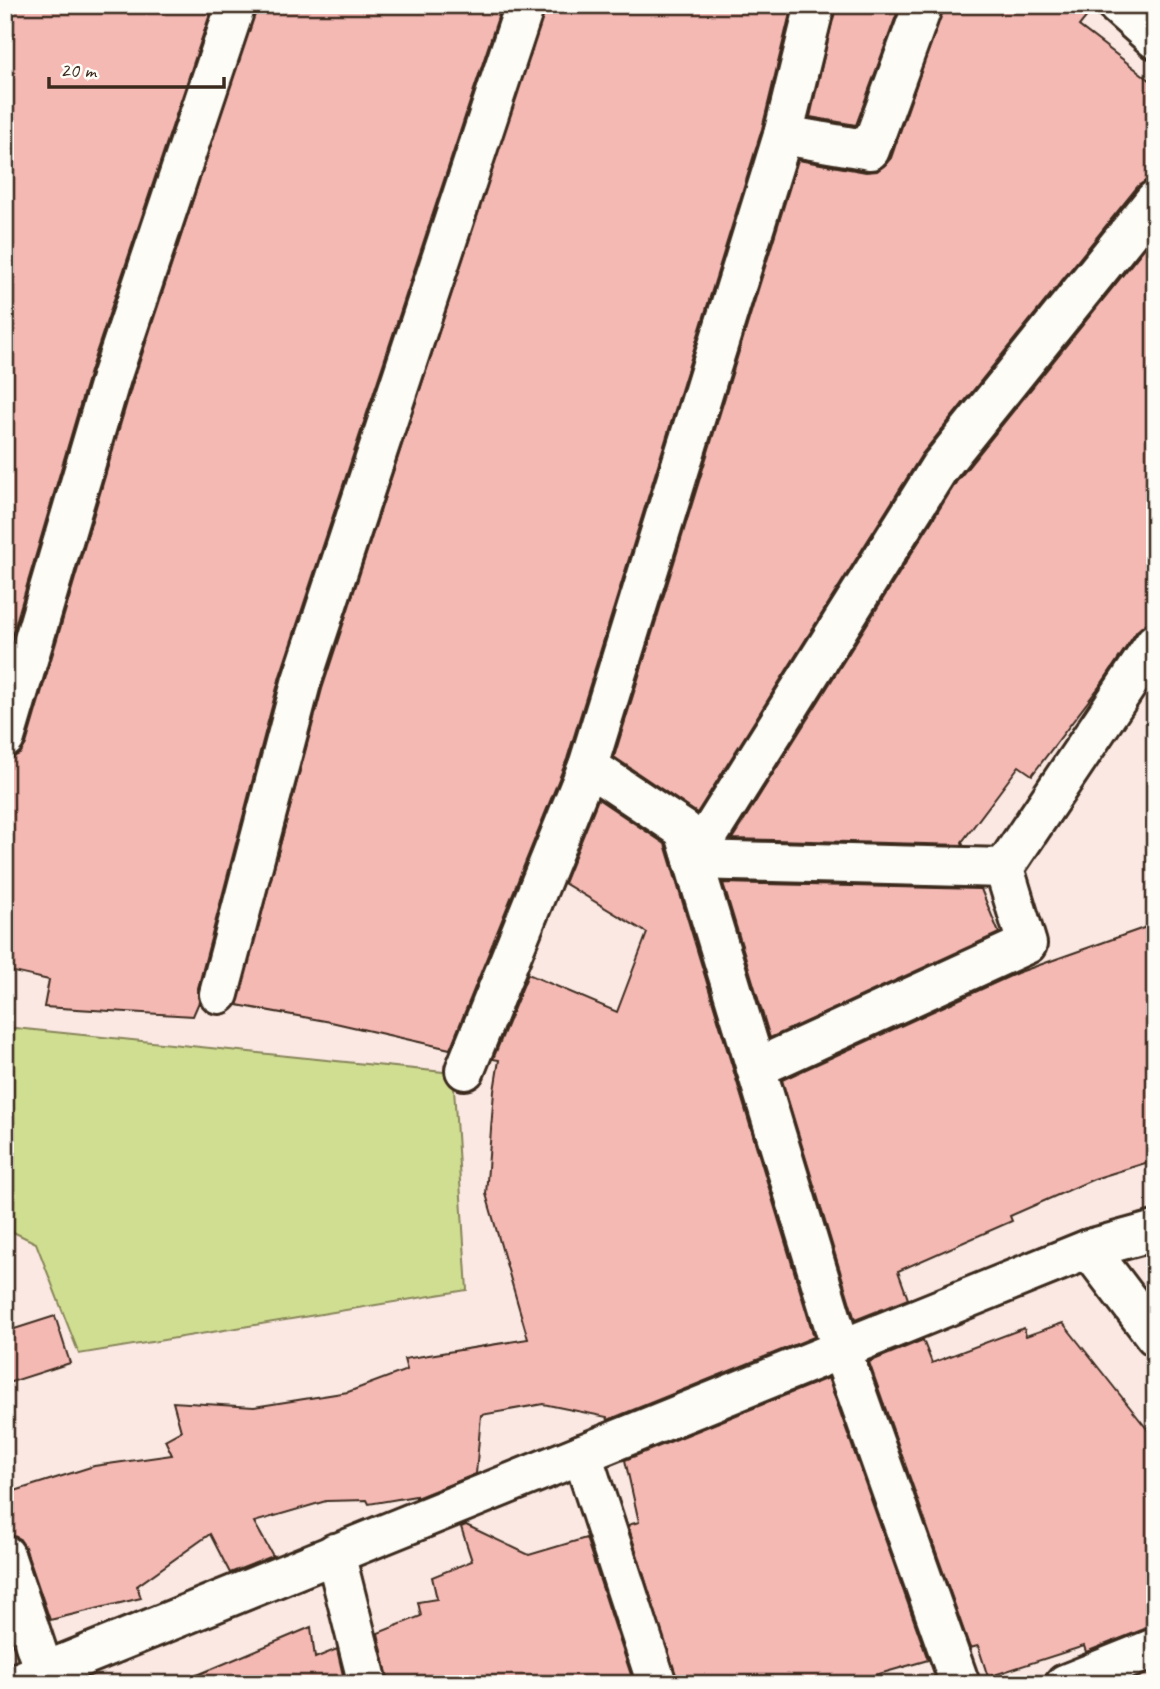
<svg xmlns="http://www.w3.org/2000/svg" width="1160" height="1689" font-family="Caveat,sans-serif">
  <style>
    .green { fill: #d0de92; stroke: #868458; stroke-width: 2 }
    .building { fill: #f5b9b4; stroke: #3b2a1e; stroke-width: 2 }
    .lines { fill: none; stroke-linecap: round; stroke-linejoin: round }
    .minor-casing { stroke: #3b2a1e; stroke-width: 44 }
    .minor { stroke: #fdfcf7; stroke-width: 38 }
  </style>
  <rect width="100%" height="100%" fill="#fbe8e3"/>
  <filter id="ink" filterUnits="userSpaceOnUse"><feTurbulence type="fractalNoise" baseFrequency=".0143" numOctaves="2"/><feDisplacementMap in="SourceGraphic" scale="14" xChannelSelector="R" yChannelSelector="G"/><feConvolveMatrix kernelMatrix="1 2 1 2 8 2 1 2 1" color-interpolation-filters="sRGB"/></filter>
  <g filter="url(#ink)">
    <!-- green -->
    <polygon class="green" points="5,1027 453,1073 467,1290 79,1354 36,1243 5,1228"/>
    <!-- building -->
    <g class="building">
      <polygon points="5,5 213,5 90,371 5,660"/>
      <polygon points="257,5 502,5 280,676 198,988 199,1002 193,1016 44,1007 49,980 5,970 5,759 20,754 26,744 132,385"/>
      <polygon points="546,5 792,5 762,129 567,759 450,1049 331,1022 237,1005 322,689"/>
      <polygon points="836,5 900,5 856,125 810,117"/>
      <polygon points="944,5 1096,5 1079,26 1155,84 1155,179 1147,180 1138,186 922,454 697,813 614,757 798,160 866,172 877,171 885,165 891,158"/>
      <polygon points="1155,235 1155,613 1147,623 1137,631 1102,683 1032,775 1019,766 962,842 963,845 732,839 957,481"/>
      <polygon points="598,799 665,844 814,1337 608,1420 607,1417 543,1404 481,1415 476,1474 416,1498 416,1496 369,1504 367,1500 326,1501 254,1522 273,1556 230,1573 210,1534 137,1586 141,1598 50,1620 25,1547 19,1538 5,1534 5,1494 94,1466 172,1455 165,1440 181,1431 173,1402 254,1407 348,1392 407,1370 404,1359 528,1339 486,1194 494,1091 499,1060 493,1059 528,974 617,1012 647,933 564,883"/>
      <polygon points="723,883 981,889 999,933 770,1038"/>
      <polygon points="1155,924 1155,1160 1094,1179 1010,1216 1012,1221 898,1271 908,1299 855,1320 782,1080 1017,973"/>
      <polygon points="55,1316 70,1363 5,1384 5,1332"/>
      <polygon points="1063,1323 1155,1439 1155,1627 1147,1628 1086,1652 1084,1646 988,1677 978,1646 970,1648 869,1362 923,1340 932,1363 1024,1328 1026,1336"/>
      <polygon points="828,1378 928,1660 844,1684 678,1684 628,1525 639,1522 625,1460"/>
      <polygon points="466,1525 529,1555 586,1538 634,1684 389,1684 378,1633 421,1616 418,1602 437,1599 432,1577 472,1561 461,1527"/>
      <polygon points="311,1627 315,1658 337,1649 345,1684 176,1684"/>
    </g>
    <g class="lines">
      <defs>
        <g id="minor">
          <polyline points="1117,5 1155,39"/>
          <polyline points="783,135 870,150 923,5"/>
          <polyline points="5,738 111,378 236,5"/>
          <polyline points="588,766 684,830 841,1349 960,1684"/>
          <polyline points="693,860 939,468 1155,200"/>
          <polyline points="693,860 1004,868"/>
          <polyline points="219,994 301,683 525,5"/>
          <polyline points="756,1068 1027,944 1004,868 1155,643"/>
          <polyline points="465,1070 588,766 783,135 815,5"/>
          <polyline points="1089,1249 1155,1336"/>
          <polyline points="582,1454 657,1684"/>
          <polyline points="335,1553 368,1684"/>
          <polyline points="5,1555 48,1684"/>
          <polyline points="14,1684 1089,1249 1155,1231"/>
          <polyline points="1065,1684 1155,1648"/>
        </g>
      </defs>
      <!-- minor casing -->
      <use href="#minor" class="minor-casing"/>
      <!-- minor -->
      <use href="#minor" class="minor"/>
    </g>
  </g>
  <!-- margin -->
  <rect width="1160" height="1689" fill="none" stroke="#fdfcf7" stroke-width="28"/>
  <rect x="14" y="14" width="1132" height="1661" fill="none" stroke="#3b2a1e" stroke-width="2.5" filter="url(#ink)"/>
  <!-- scale -->
  <path d="M49 77v10h175v-10" fill="none" stroke="#3b2a1e" stroke-width="3.5"/>
  <text x="60" y="77" font-size="21" fill="#3b2a1e" stroke="#fdfcf7" stroke-width="5" paint-order="stroke">20 m</text>
</svg>
